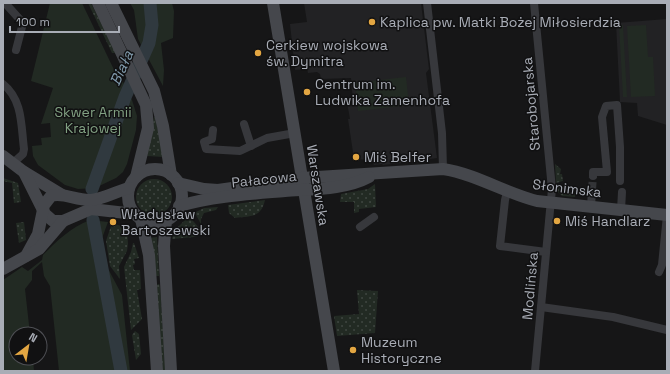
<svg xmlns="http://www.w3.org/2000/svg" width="670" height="374" font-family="'Space Grotesk',sans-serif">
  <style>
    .built { fill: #222224 }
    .grass { fill: url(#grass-dots) }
    .green { fill: #222a23 }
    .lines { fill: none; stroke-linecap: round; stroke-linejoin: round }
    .river { stroke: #30393f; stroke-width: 13 }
    .street-tunnel { stroke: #333437; stroke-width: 8; stroke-dasharray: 8 4; stroke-linecap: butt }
    .street { stroke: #37383c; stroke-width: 8 }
    .secondary { stroke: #45474c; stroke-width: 12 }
    .poi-dot { fill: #e3a642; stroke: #111112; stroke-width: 1.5 }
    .labels { text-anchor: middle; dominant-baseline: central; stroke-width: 3; stroke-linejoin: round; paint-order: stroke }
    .poi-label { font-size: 14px; fill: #a9adb6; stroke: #111112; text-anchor: start }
    .street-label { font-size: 14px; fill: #a9adb6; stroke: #111112 }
    .park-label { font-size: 14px; fill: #81a082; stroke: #111112 }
    .water-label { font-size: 15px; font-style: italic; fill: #829cae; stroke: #111112 }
  </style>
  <defs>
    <pattern id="grass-dots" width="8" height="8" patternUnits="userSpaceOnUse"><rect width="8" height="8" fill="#222a23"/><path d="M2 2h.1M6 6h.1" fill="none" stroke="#3f4641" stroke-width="1.8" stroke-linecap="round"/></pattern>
  </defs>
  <rect width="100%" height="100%" fill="#161617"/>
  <!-- built -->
  <g class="built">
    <polygon points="304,3 421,3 429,69 426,73 437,158 430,159 430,160 383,165 382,164 374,165 371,160 354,159 348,119 350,119 347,102 353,101 351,78 321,79 320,74 317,72 308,73 307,69 295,70 290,24 307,22"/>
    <polygon points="667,19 667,125 638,116 637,103 620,102 616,23"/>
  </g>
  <!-- grass -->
  <g class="grass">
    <polygon points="88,3 91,3 116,53 112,53"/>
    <polygon points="154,117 155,117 164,157 147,156"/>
    <polygon points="555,164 561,169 560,174 562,174 563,181 556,183"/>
    <polygon points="3,178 18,183 21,202 14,203 12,183 3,181"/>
    <circle cx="154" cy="197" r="18"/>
    <polygon points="375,184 376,207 359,209 359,212 354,213 354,202 340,202 341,194 368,189"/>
    <polygon points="560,185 566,191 576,193 575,197 562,196 558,192 557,186"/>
    <path d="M 265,200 C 261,218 251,216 235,218 L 229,213 L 228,205 Z"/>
    <polygon points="218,207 216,210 204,213 201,219 201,224 196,215 196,212 204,208"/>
    <polygon points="189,216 204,234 194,237 172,239 174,231"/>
    <polygon points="24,222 26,240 19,243 16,223"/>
    <polygon points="112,223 127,228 128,244 127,251 119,266 120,279 110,266 106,241"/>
    <polygon points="157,237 159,276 155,276 149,238"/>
    <polygon points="134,243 139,258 134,259 135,264 133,265 134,270 140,270 141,289 137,290 142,319 131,330 124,267 131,252 133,243"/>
    <polygon points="159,284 160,286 166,371 160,371 156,285"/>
    <polygon points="357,290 378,291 375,333 337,336 334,316 359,314"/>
    <polygon points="135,331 139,334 141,354 136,360 132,335"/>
  </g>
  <!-- green -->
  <g class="green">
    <polygon points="50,3 82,3 117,76 120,76 132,100 137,116 136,130 127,164 123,172 116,178 95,188 78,189 65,185 38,165 33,156 32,146 42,145 41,138 51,137 50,123 41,124 53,88 31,81"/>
    <polygon points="130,3 172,3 174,11 173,38 161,43 164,70 163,86 138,39 134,10"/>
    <polygon points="619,25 623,25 627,97 623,97"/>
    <polygon points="646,25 648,57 653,57 655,96 631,97 627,26"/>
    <polygon points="406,77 409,105 358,111 355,83"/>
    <path d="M 90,220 L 108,222 L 101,241 L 105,263 L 122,295 L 130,371 L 59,371 L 50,286 L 44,276 L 42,262 L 32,271 L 32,280 L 25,289 L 30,334 L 16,334 L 16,358 L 33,358 L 34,371 L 3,371 L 3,280 L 22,267 L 28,271 L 42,260 L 43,255 C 57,241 71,227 90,220 Z"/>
  </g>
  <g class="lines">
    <!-- river -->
    <g class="river">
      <polyline points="92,189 125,97 149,43 152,25 150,3"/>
      <polyline points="93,220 121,371"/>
    </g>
    <!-- street-tunnel -->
    <polyline class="street-tunnel" points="592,190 593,176"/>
    <!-- street -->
    <g class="street">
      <polyline points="5,3 23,23 16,50"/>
      <polyline points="427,3 442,133 443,169"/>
      <polyline points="534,3 552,189 535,371"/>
      <path d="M 3,84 C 23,100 21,126 24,149 L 23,154 L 13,163"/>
      <polyline points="244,124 251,146"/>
      <polyline points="213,130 212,139 204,142 206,149 240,151 267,138 295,133"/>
      <polyline points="593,176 593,172 607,172 602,117 606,106 617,105 620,147 620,181"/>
      <polyline points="507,192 505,200 500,246 546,252"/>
      <polyline points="591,207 592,190"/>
      <polyline points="621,210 622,192"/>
      <polyline points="360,227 374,217"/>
      <polyline points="659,272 662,265 667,215"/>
      <polyline points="541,307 613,317 667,330"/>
    </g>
    <!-- secondary -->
    <g class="secondary">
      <polyline points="98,3 146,105 148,128 136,177"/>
      <polyline points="111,3 154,91 163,126 171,175"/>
      <polyline points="273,3 334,371"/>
      <polyline points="3,156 24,172 62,195"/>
      <circle cx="155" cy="196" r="27"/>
      <polyline points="24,172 45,214 53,221 63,221 91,209 135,214"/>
      <path d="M 178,183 L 204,189 L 218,190 L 302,178 L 443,169 C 476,174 505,193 537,201 L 667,215"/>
      <path d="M 179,206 C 213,196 250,194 285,191 C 311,189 345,190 369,177"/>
      <polyline points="141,219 149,255 157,371"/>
      <polyline points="166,220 164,246 171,371"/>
      <path d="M 26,256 L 38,234 L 44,205 L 51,196 C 63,192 77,201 91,200 C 104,199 117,191 129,188"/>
      <polyline points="3,269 39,249 63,221"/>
    </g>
  </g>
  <!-- markers -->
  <g class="poi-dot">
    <circle cx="372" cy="22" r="4"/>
    <circle cx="258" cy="53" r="4"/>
    <circle cx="307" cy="92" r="4"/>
    <circle cx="356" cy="157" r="4"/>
    <circle cx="557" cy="221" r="4"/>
    <circle cx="113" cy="222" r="4"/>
    <circle cx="353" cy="350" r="4"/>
  </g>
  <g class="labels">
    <!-- poi labels -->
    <g class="poi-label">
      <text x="380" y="22">Kaplica pw. Matki Bożej Miłosierdzia</text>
      <text x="266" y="45">Cerkiew wojskowa<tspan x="266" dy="16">św. Dymitra</tspan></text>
      <text x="315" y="84">Centrum im.<tspan x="315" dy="16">Ludwika Zamenhofa</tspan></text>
      <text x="364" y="157">Miś Belfer</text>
      <text x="121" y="214">Władysław<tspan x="121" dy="16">Bartoszewski</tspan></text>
      <text x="565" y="221">Miś Handlarz</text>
      <text x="361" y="342">Muzeum<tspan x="361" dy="16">Historyczne</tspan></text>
    </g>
    <!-- street labels -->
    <g class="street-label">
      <text transform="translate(531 104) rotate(-95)">Starobojarska</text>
      <text transform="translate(264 179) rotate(-6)">Pałacowa</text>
      <text transform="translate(318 185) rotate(81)">Warszawska</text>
      <text transform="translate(567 188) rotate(7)">Słonimska</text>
      <text transform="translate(530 286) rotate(-85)">Modlińska</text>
    </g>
    <!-- park labels -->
    <g class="park-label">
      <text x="93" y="112">Skwer Armii<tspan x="93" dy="16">Krajowej</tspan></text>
    </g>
    <!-- water labels -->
    <g class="water-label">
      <text transform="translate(121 68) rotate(-66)">Biała</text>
    </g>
  </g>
  <!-- border -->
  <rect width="670" height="374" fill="none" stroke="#a9adb6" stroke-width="8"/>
  <!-- north arrow -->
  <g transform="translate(28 346) rotate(31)"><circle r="19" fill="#111112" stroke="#4e4f54"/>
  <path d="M0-3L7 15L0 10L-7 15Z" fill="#e3a642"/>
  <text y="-6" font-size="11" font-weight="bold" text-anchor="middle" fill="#a9adb6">N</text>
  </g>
  <!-- scale -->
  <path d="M10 26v6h109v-6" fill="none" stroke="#a9adb6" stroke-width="2"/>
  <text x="16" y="26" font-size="12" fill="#a9adb6" stroke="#111112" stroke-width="3" paint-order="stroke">100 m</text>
</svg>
